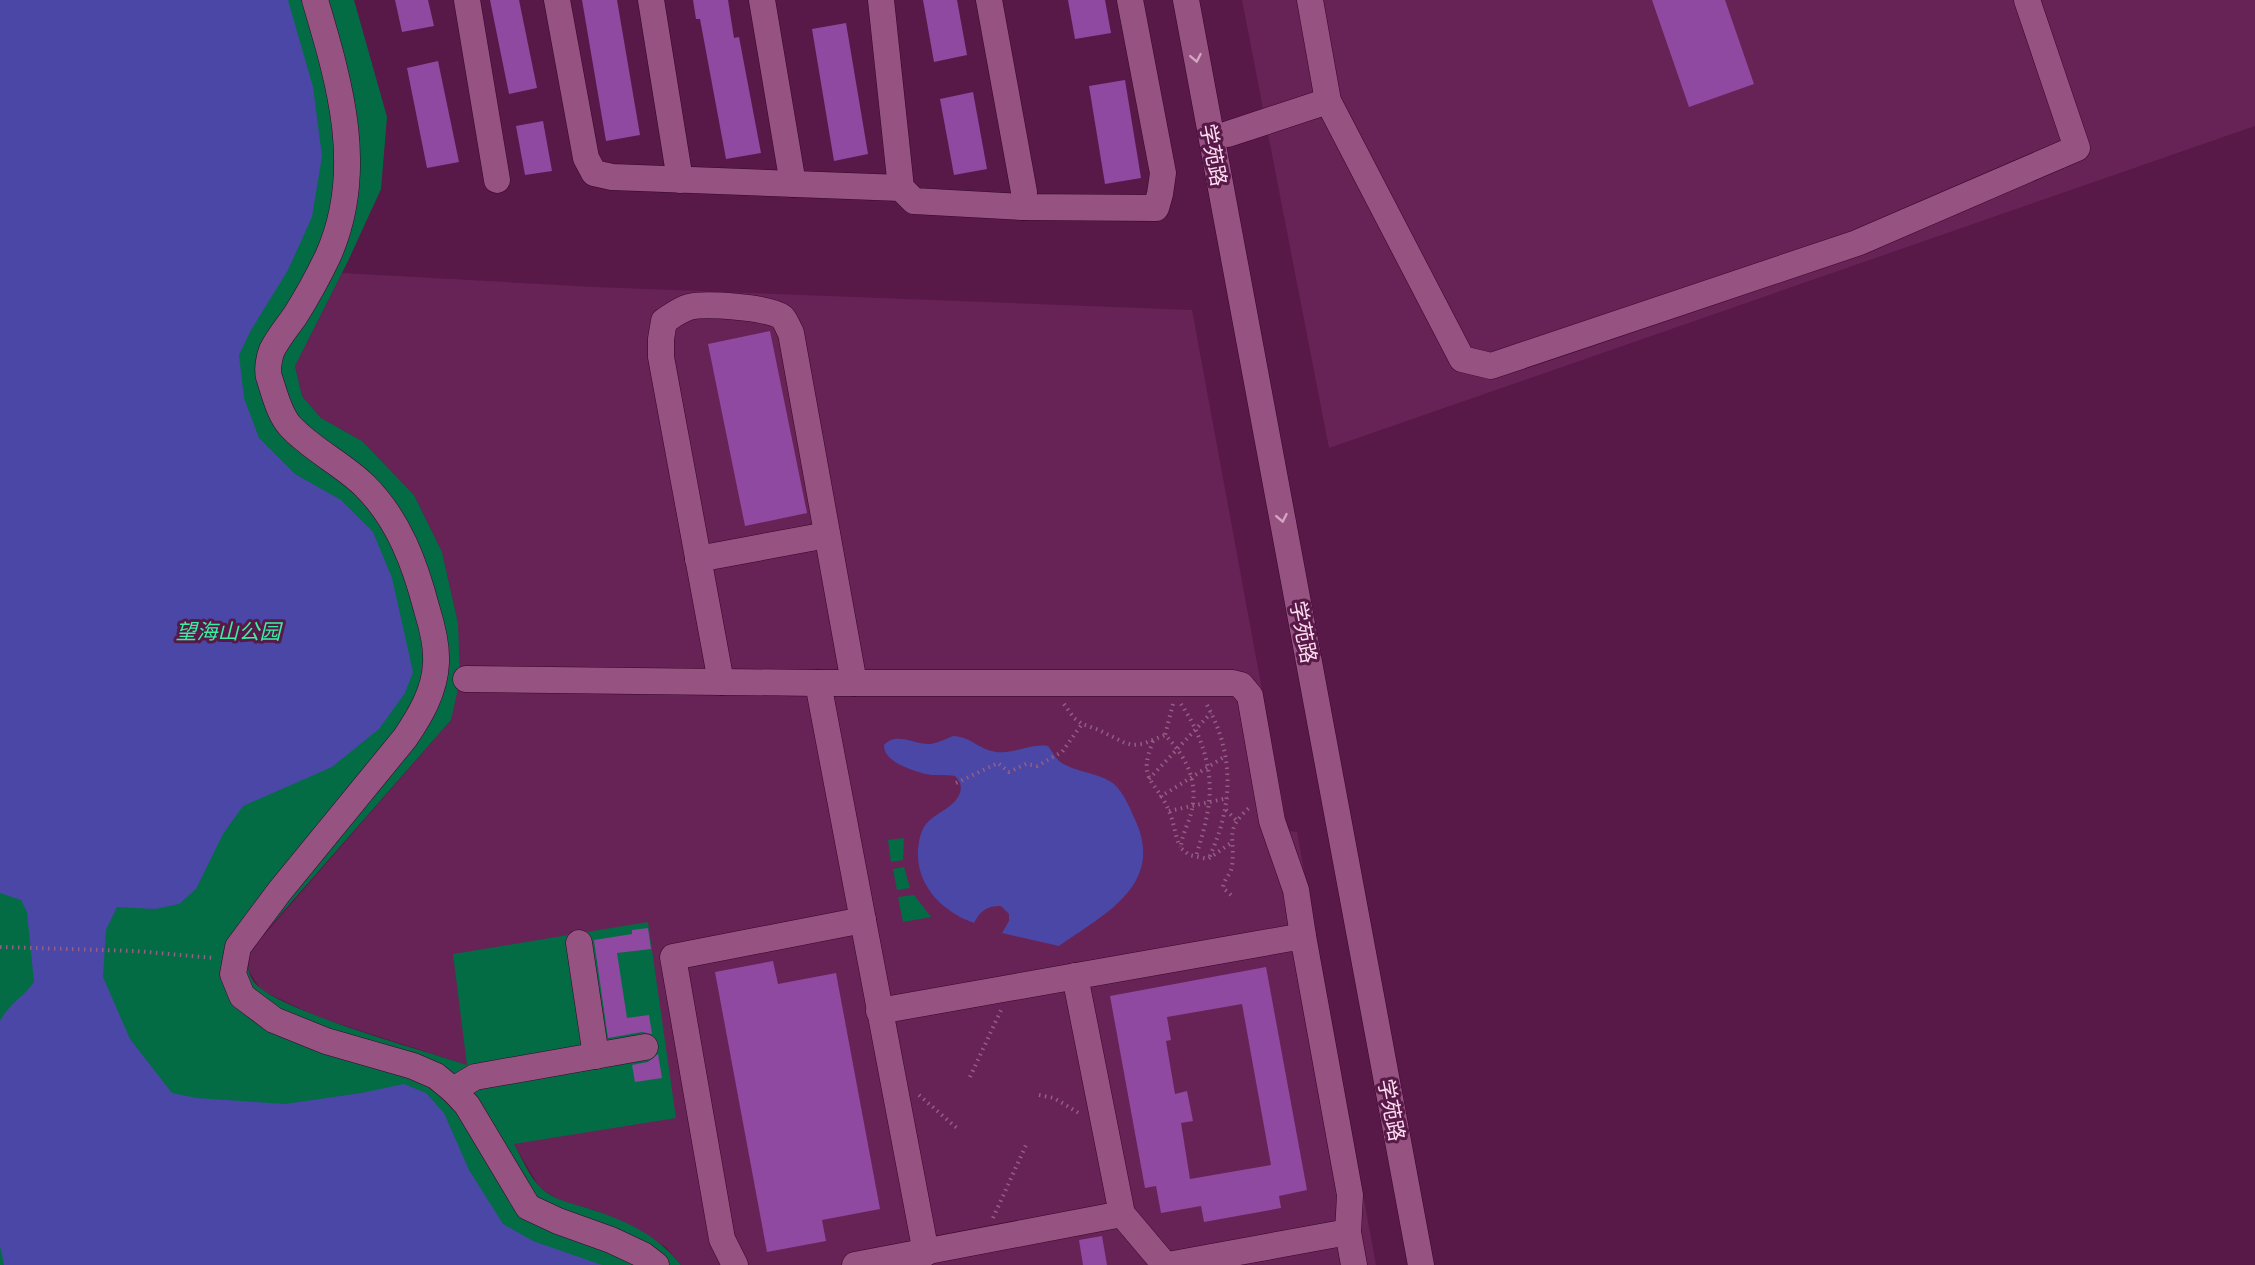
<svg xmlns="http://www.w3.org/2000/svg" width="2255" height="1265" font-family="'IBM Plex Serif','Noto Sans SC',serif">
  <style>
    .built { fill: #672355 }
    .green { fill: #036c45 }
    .water { fill: #4a47a7 }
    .building { fill: #8f49a0; fill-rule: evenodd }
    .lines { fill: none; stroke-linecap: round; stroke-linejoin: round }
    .minor-casing { stroke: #36062a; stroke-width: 27 }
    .path { stroke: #935f84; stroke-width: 4; stroke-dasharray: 1.5 4.5; stroke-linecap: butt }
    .minor { stroke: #965281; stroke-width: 26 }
    .oneway { stroke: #d3a5c4 }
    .labels { text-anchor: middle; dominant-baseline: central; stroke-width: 6; stroke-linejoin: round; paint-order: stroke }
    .street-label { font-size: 21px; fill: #fcdcf0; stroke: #581948 }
    .park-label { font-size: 21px; font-style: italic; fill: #37f1a3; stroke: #581948 }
  </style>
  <rect width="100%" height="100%" fill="#581948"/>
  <!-- built -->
  <g class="built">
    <polygon points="1242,0 2255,0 2255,126 1329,448"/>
    <polygon points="342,273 594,287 1192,310 1288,831 1297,832 1376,1265 681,1265 666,1247 595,1210 563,1202 540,1188 467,1065 318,1017 261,990 249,971 248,960 252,949 451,720 458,623 442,552 414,495 362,441 321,418 302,396 295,366"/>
  </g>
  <!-- green -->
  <g class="green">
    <path d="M 0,0 L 354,0 L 387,117 L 381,189 L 348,261 L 295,366 L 302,396 L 321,418 L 362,441 L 414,495 L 442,552 L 458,623 L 460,679 L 451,720 L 259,939 C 250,952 243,966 253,981 C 273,1010 426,1051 467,1065 L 453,954 L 648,922 L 676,1118 L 514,1144 C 522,1158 529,1177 541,1188 C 556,1202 577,1204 596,1211 C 631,1223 657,1236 681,1265 L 0,1265 Z"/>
    <polygon points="904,838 903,860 891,862 888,840"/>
    <polygon points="904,867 910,888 897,890 893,869"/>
    <polygon points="914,895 931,917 903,922 898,897"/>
  </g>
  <!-- water -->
  <g class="water">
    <path d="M 0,0 L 288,0 L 313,87 L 322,156 L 312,217 L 288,270 L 251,330 L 239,355 L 244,398 L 259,438 L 295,474 L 341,500 L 373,532 L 392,578 L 413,672 L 405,693 L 379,729 L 332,767 L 243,806 L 223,834 L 196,889 L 179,904 L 155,909 L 117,907 L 106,930 L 103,977 L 130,1039 L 172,1093 L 197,1098 L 285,1104 L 361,1093 L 404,1084 L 426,1093 L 444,1113 L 469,1170 L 503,1224 L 533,1241 L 602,1265 L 4,1265 L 0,1246 L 0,1021 C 8,1005 24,996 34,982 L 27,912 L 21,900 L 0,893 Z"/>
    <path d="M 953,736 C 973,737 978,750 997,752 C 1015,754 1030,743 1048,746 C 1052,751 1055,757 1059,761 C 1075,773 1099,772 1114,784 C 1125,794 1131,811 1137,824 C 1163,887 1101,916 1059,946 L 1002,933 L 1009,921 L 1009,914 L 1001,906 C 987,906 981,910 974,923 C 943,912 916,886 918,850 C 919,841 920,832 926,824 C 935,813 951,809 958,797 C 963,789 961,782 955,776 C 945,774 935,776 925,774 C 912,770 883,762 884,745 C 897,731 915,745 930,744 C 939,743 945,739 953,736 Z"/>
  </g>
  <!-- building -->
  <g class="building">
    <polygon points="395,0 428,0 434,26 402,32"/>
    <polygon points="490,0 519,0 537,88 509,94"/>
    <polygon points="582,0 617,0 640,135 606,141"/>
    <polygon points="693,0 728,0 734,38 739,37 761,153 726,159 700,19 696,19"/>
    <polygon points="923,0 957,0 967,55 934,62"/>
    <polygon points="1068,0 1105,0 1111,33 1075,39"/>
    <polygon points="1652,0 1725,0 1754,84 1689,107"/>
    <polygon points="846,23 868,154 834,161 812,29"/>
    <polygon points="438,61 459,162 427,168 407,68"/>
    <polygon points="1125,80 1141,178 1105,184 1089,86"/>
    <polygon points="973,92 987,169 954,175 940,99"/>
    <polygon points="543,121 552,171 525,175 516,126"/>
    <polygon points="770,331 807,513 745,526 708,344"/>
    <polygon points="648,928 651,949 617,953 627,1018 649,1015 652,1034 642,1032 608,1038 594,940 632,934 632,930"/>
    <polygon points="773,961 778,984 836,973 880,1209 822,1220 826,1241 767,1252 715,972"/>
    <path d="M 1266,967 L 1307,1190 L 1279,1196 L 1281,1208 L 1204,1222 L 1201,1206 L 1161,1213 L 1156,1186 L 1145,1188 L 1110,996 ZM 1242,1004 L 1271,1165 L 1190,1179 L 1181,1123 L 1193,1121 L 1187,1091 L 1175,1094 L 1166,1041 L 1171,1040 L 1167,1017 Z"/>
    <polygon points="658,1054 662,1078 635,1082 632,1065 648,1062"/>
    <polygon points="1102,1236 1107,1265 1083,1265 1079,1240"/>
  </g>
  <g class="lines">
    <defs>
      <g id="minor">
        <path d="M 315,0 C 340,84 366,171 328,256 C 318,277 307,297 295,316 C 287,327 278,338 272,350 C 269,357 267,370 269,377 C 274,392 279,414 290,426 C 312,450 343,464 365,486 C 399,520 415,564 427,610 C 432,626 437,646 436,663 C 435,691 420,716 405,738 L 279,892 L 238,947 L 233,974 L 242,996 L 274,1020 L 326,1041 L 413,1066 L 436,1076 L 453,1090 L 467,1105 L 528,1207 L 558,1221 L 611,1240 L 643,1255 L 656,1265"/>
        <polyline points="467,0 497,180"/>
        <polyline points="557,0 586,158 594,173 612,177 901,188"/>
        <polyline points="651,0 680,180"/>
        <polyline points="762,0 793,184"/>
        <polyline points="881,0 901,188 914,201 1023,207 1156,208 1160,194 1163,173 1130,0"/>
        <polyline points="989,0 1024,192 1023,207"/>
        <polyline points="1186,0 1421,1265"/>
        <polyline points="1310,0 1328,101 1462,359 1491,366 1857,243 2077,148 2027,0"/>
        <polyline points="1228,134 1328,101"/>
        <polyline points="698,559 827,535"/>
        <polyline points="466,679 818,683 1233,683 1241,685 1250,696 1272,821 1296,890 1303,936"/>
        <path d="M 721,682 L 661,357 L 661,339 L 664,321 C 672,316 679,310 689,307 C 704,303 769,307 782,317 C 786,321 788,328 791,333 L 854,683"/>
        <polyline points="818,683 926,1253"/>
        <polyline points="579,943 596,1056"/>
        <polyline points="1075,976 1122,1214 1165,1265"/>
        <polyline points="879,1011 1303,936 1350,1195 1348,1232 1354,1265"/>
        <polyline points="453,1090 475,1077 645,1047"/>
        <polyline points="735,1265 722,1239 673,957 863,920"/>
        <polyline points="855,1265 1122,1214"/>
        <polyline points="1168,1265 1348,1232"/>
      </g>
    </defs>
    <!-- minor casing -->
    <use href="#minor" class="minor-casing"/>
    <!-- path -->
    <g class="path">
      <polyline points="1064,704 1074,718 1082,724 1099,730 1125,743 1133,745 1143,744 1165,735"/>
      <path d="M 1173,704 L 1165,735 C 1188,758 1200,785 1190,817 C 1187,826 1181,838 1181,848 L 1189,855 L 1208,859 L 1231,843"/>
      <path d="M 1181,704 C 1200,732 1213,767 1209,802 C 1207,821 1201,839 1196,857"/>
      <path d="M 1207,705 C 1235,756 1233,806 1209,858"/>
      <path d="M 1153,741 C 1137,782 1155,778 1169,811 C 1174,822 1175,836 1180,847"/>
      <polyline points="1149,779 1211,713"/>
      <polyline points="956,783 998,763 1009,772 1026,764 1037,766 1062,752 1082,724"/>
      <polyline points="1160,797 1224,757"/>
      <polyline points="1226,810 1237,821"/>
      <polyline points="1169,811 1228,798"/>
      <path d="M 1231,895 L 1223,888 C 1224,878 1231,875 1232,866 C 1236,838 1223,831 1249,808"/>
      <polyline points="0,947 136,951 214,958"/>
      <polyline points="970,1077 1001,1010"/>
      <polyline points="919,1095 959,1130"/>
      <polyline points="1039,1095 1054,1098 1082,1115"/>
      <polyline points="993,1218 1026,1145"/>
    </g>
    <!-- minor -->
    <use href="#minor" class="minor"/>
  </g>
  <!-- one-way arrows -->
  <defs><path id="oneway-chevron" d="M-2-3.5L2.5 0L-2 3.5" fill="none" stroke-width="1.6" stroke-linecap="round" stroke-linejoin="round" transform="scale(1.5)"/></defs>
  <g class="oneway">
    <use href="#oneway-chevron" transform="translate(1196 58) rotate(79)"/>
    <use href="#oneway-chevron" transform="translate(1282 518) rotate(79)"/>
  </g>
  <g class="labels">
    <!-- street labels -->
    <g class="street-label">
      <text transform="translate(1214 155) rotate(79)">学苑路</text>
      <text transform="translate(1304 632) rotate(79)">学苑路</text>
      <text transform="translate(1392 1110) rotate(79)">学苑路</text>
    </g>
    <!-- park labels -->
    <g class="park-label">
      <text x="228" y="631">望海山公园</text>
    </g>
  </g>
</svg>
